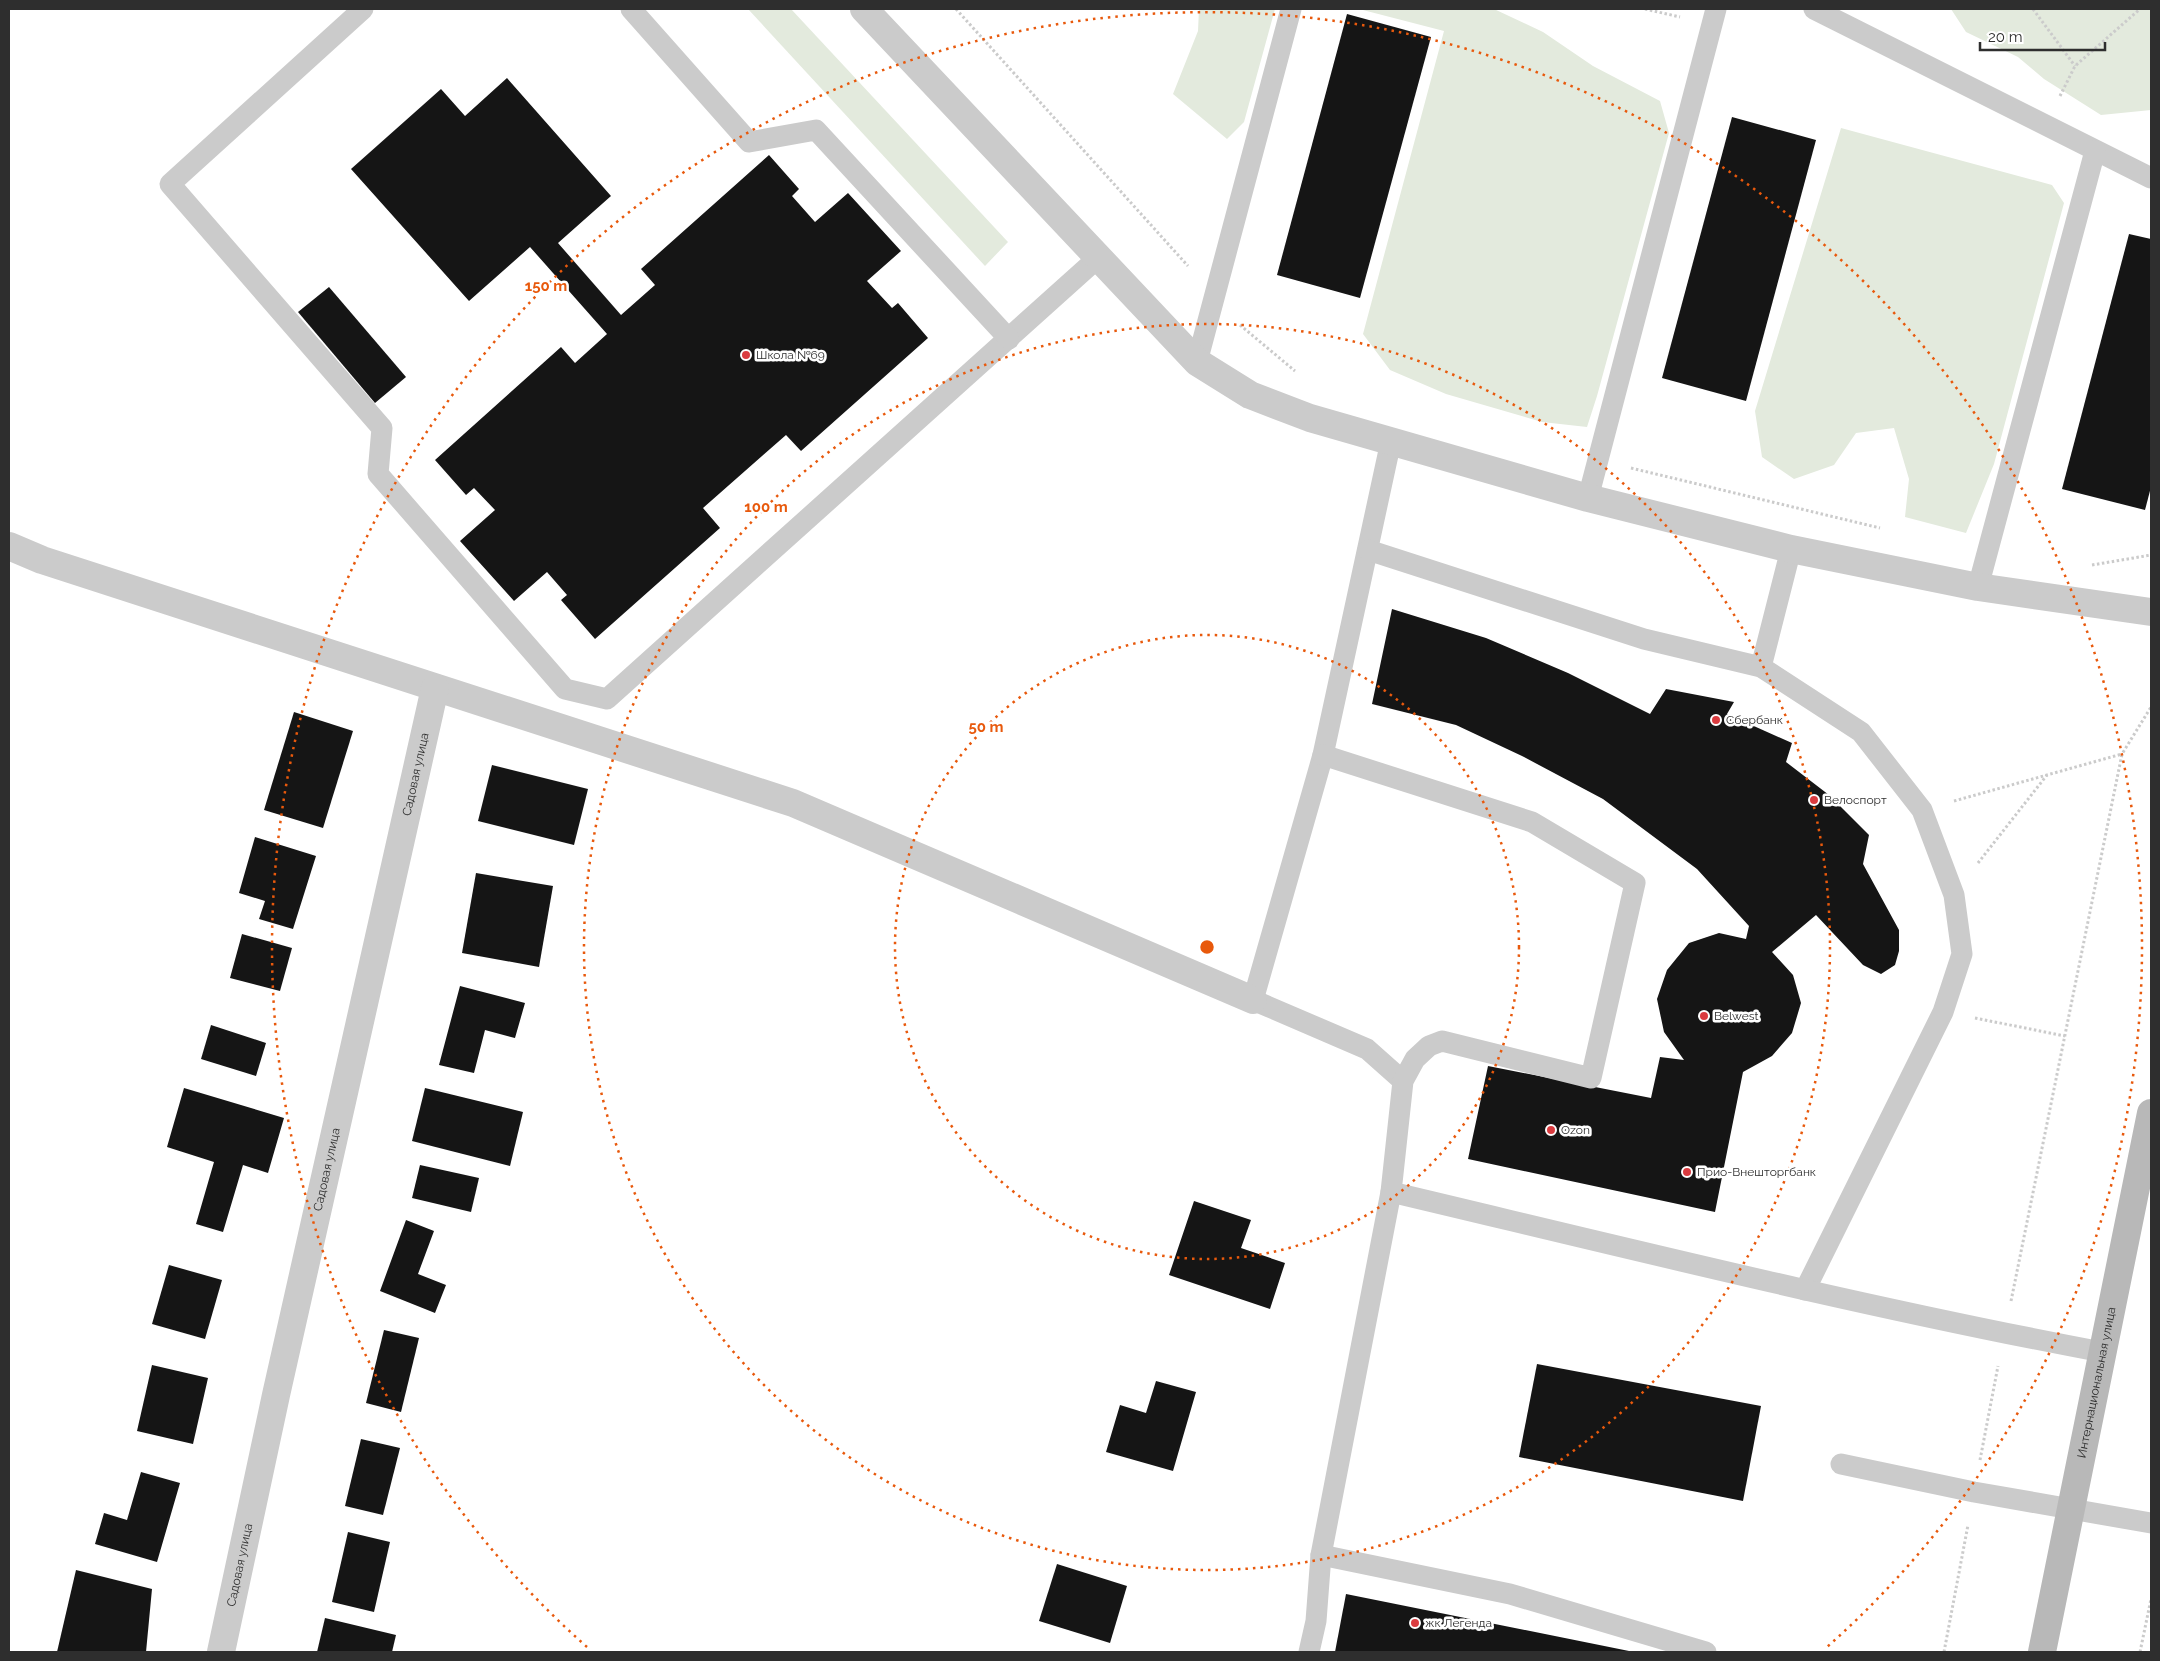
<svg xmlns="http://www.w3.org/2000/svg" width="2160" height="1661" font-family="Raleway,sans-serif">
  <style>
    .green { fill: #e3eadd }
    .building { fill: #151515 }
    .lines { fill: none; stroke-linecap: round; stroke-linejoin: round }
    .path { stroke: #cbcbcb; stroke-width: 3; stroke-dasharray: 2.5 2.5; stroke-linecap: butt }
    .service { stroke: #cbcbcb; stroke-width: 21 }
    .minor { stroke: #cbcbcb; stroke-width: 28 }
    .secondary { stroke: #b8b8b8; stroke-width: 28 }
    .ring { fill: none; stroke: #e8590c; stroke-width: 2.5; stroke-dasharray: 2.5 5 }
    .poi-dot { fill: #da3b3f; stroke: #fff; stroke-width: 2 }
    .labels { text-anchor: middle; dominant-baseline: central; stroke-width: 5; stroke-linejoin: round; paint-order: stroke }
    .poi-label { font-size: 12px; fill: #2e2e2e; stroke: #fff; text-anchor: start }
    .street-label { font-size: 12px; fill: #2e2e2e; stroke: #fff }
    .centre { fill: #e8590c; stroke: #fff; stroke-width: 2.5 }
    .ring-label { font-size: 15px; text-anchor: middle; font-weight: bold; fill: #e8590c; stroke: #fff; stroke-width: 5; stroke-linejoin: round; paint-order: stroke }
  </style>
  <rect width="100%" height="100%" fill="#fff"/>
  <!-- green -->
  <g class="green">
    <polygon points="748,9 791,9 1008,242 985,266"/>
    <polygon points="1199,9 1275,9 1244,122 1227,139 1173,94 1198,31"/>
    <polygon points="1359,9 1494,9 1543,32 1593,66 1660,101 1669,133 1597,396 1587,427 1542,422 1446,394 1390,370 1363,334 1444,31"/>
    <polygon points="1951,9 2151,9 2151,110 2101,115 2044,79 2018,57 1966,32"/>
    <polygon points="1841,128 2052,185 2064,203 1994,464 1966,533 1905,517 1909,479 1894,428 1856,433 1834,465 1794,479 1762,457 1755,411"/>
  </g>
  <!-- building -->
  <g class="building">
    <polygon points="1347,14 1431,37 1360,298 1277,275"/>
    <polygon points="507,78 611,196 558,243 621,315 655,285 641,269 769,155 799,189 792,196 815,222 848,193 901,251 867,281 892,308 898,303 928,338 801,451 786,435 703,508 720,528 595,639 561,600 567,595 547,572 514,601 460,541 495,510 474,488 466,495 435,460 561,347 575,363 607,334 530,247 469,301 351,169 441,89 465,116"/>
    <polygon points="1732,117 1816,140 1746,401 1662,378"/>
    <polygon points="2129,234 2151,239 2151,487 2145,510 2062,489"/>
    <polygon points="329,287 406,377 375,403 298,312"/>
    <polygon points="1392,609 1486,638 1568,673 1650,714 1666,689 1734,702 1727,714 1792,743 1786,762 1829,795 1869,835 1863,864 1899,930 1899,951 1895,965 1881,974 1863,965 1816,915 1772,952 1793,975 1801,1003 1792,1033 1772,1056 1743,1072 1715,1212 1468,1159 1488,1066 1651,1098 1660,1057 1684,1060 1664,1032 1657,999 1667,970 1689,943 1719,933 1746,939 1749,926 1697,869 1603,799 1522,756 1456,725 1372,704"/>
    <polygon points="294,712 353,731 323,828 264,810"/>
    <polygon points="492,765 588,789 574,845 478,821"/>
    <polygon points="255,837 316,856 293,929 259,919 265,901 239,893"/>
    <polygon points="476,873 553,886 539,967 462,953"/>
    <polygon points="242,934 292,948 280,991 230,978"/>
    <polygon points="460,986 525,1003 515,1038 485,1030 474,1073 439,1065"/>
    <polygon points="211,1025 266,1043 256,1076 201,1059"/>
    <polygon points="184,1088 284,1118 268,1173 243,1165 223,1232 196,1224 214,1162 167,1147"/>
    <polygon points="425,1088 523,1112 510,1166 412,1141"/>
    <polygon points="420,1165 479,1178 471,1212 412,1198"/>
    <polygon points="1194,1201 1251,1220 1241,1248 1285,1263 1270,1309 1169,1275"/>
    <polygon points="406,1220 434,1231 418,1274 446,1285 435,1313 380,1291"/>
    <polygon points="169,1265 222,1280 205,1339 152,1324"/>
    <polygon points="384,1330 419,1338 401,1412 366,1403"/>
    <polygon points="1537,1364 1761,1406 1743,1501 1519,1457"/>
    <polygon points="152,1365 208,1378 193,1444 137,1431"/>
    <polygon points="1156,1381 1196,1392 1173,1471 1106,1452 1120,1405 1146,1413"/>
    <polygon points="361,1439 400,1448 383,1515 345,1506"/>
    <polygon points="141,1472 180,1483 157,1562 95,1544 104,1513 127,1520"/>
    <polygon points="348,1532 390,1542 374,1612 332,1602"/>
    <polygon points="1057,1564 1127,1586 1110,1643 1039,1621"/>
    <polygon points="76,1570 152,1589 146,1652 57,1652"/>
    <polygon points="1346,1594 1629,1651 1629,1652 1335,1652"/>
    <polygon points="325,1618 396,1635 392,1652 317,1652"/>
  </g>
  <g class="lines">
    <!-- path -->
    <g class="path">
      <polyline points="956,9 1188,266"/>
      <polyline points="1645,9 1680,17"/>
      <polyline points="2033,9 2075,66"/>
      <polyline points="2060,96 2075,66 2140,9"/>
      <polyline points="1240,325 1295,371"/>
      <polyline points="1631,468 1880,528"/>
      <polyline points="2092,565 2151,555"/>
      <polyline points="1954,801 2122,754"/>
      <polyline points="1978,863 2047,775"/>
      <polyline points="1975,1018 2065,1036"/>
      <polyline points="2011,1301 2122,754 2151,707"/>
      <polyline points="1980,1460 1998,1366"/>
      <polyline points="1944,1652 1968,1525"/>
      <polyline points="2140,1652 2151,1599"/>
    </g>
    <!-- service -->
    <g class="service">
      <polyline points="363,9 170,184 382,428 378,474 565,689 607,699 1100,256"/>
      <polyline points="631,9 749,142 816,130 1009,339"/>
      <polyline points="1814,9 2151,178"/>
      <polyline points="1197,362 1291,9"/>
      <polyline points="1391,441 1323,755 1253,1000 1367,1049 1403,1081"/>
      <polyline points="1588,498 1716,9"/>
      <polyline points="1368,550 1644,639 1761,667 1861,732 1922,810 1954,895 1962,954 1943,1012 1805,1290"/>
      <polyline points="1978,587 2095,151"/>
      <polyline points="1761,667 1791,549"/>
      <path d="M 1323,755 L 1532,822 L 1635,883 L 1591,1078 L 1442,1041 L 1429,1046 L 1415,1059 L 1403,1081 L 1391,1192 C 1627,1248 1863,1307 2102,1352"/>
      <polyline points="1841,1464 1974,1492 2151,1523"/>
      <polyline points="1321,1555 1510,1594 1706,1652"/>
      <polyline points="1309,1652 1316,1621 1321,1555 1391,1192"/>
    </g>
    <!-- minor -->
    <g class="minor">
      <polyline points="864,9 1197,362 1250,395 1310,418 1588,498 1791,549 1978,587 2151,612"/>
      <polyline points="9,546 42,560 793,803 1253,1000"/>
      <path id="s1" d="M 221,1652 L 276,1395 L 435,688"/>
    </g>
    <!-- secondary -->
    <path class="secondary" id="s2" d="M 2042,1652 L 2151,1113"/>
  </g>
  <!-- distance rings -->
  <g class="ring">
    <circle cx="1207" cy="947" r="312"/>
    <circle cx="1207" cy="947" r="623"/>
    <path d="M587 1647A935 935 0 1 1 1827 1647"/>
  </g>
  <!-- markers -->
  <g class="poi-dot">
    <circle cx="746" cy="355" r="5"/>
    <circle cx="1716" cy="720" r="5"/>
    <circle cx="1814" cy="800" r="5"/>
    <circle cx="1704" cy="1016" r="5"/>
    <circle cx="1551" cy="1130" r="5"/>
    <circle cx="1687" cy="1172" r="5"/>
    <circle cx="1415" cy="1623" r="5"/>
  </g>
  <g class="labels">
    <!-- poi labels -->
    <g class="poi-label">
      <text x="756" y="355">Школа №69</text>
      <text x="1726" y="720">Сбербанк</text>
      <text x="1824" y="800">Велоспорт</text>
      <text x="1714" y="1016">Belwest</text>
      <text x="1561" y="1130">Ozon</text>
      <text x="1697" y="1172">Прио-Внешторгбанк</text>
      <text x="1425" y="1623">жк Легенда</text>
    </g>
    <!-- street labels -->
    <g class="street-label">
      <text stroke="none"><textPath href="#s1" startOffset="899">Садовая улица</textPath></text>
      <text stroke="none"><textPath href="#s1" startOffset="494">Садовая улица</textPath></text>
      <text stroke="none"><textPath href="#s2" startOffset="275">Интернациональная улица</textPath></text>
      <text stroke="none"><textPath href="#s1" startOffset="89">Садовая улица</textPath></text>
    </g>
  </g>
  <circle cx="1207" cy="947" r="8" class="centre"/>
  <g class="ring-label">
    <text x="546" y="291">150 m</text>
    <text x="766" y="512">100 m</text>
    <text x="986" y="732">50 m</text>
  </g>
  <!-- border -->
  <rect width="2160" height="1661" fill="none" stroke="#2e2e2e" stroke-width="20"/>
  <!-- scale -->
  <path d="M1980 42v8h125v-8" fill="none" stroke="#2e2e2e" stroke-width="2.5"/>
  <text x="1988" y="42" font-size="15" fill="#2e2e2e" stroke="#ffffff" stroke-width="4" paint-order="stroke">20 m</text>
</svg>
